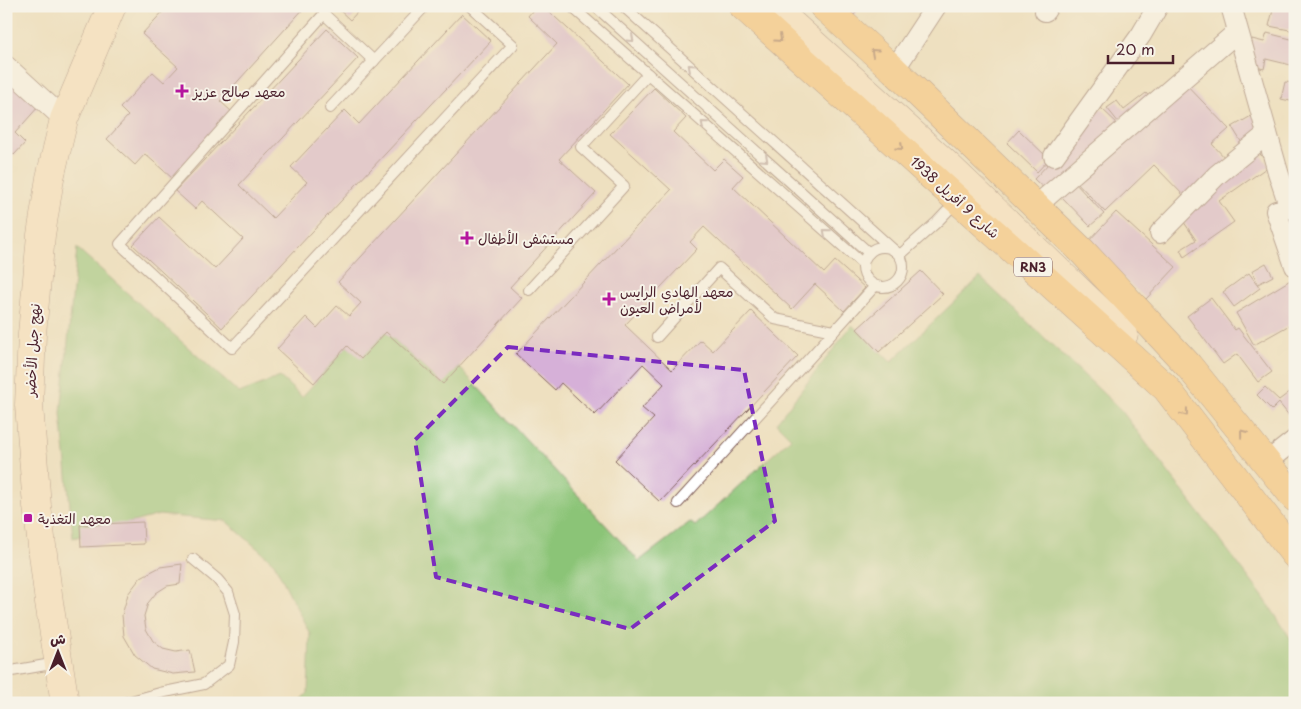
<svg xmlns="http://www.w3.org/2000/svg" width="1301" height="709" font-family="'Playpen Sans','Playpen Sans Arabic',sans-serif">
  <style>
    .green { fill: #8bc477; stroke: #6a7251 }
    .building { fill: #d6b0d8 }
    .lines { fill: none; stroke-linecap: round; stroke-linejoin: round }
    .lane-casing { stroke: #83635f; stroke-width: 12 }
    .street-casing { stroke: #83635f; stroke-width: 22 }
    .secondary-casing { stroke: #83635f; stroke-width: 29 }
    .primary-casing { stroke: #83635f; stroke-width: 29 }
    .lane { stroke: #fff; stroke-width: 10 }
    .street { stroke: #fff; stroke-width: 20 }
    .secondary { stroke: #fde5c5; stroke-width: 28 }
    .primary { stroke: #fabe6d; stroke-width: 28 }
    .oneway { stroke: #ae9aa0 }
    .oneway2 { stroke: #996749 }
    .marked { fill: none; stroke: #7b2cbf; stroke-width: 4; stroke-dasharray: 10 6; stroke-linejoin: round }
    .poi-dot { fill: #b5179e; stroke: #f7f3e8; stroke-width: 2 }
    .labels { text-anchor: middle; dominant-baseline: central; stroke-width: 4; stroke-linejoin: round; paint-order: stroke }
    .shield { fill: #f7f3e8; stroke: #7e5f64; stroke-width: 1 }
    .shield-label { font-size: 12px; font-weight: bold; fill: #4a1f2b }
    .poi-label { font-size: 14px; fill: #4a1f2b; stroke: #f7f3e8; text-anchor: start }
    .street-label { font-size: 14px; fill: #4a1f2b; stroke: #f7f3e8 }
  </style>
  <rect width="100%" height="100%" fill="#f7f3e8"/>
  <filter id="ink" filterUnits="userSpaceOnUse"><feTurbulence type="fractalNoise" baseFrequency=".02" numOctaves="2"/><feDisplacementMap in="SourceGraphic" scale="10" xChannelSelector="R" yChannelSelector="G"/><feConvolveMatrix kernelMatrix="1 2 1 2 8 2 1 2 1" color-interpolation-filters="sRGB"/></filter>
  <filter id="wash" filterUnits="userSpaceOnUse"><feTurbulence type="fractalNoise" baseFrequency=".0096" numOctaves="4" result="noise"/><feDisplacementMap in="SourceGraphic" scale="20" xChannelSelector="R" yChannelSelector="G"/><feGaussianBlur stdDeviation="1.12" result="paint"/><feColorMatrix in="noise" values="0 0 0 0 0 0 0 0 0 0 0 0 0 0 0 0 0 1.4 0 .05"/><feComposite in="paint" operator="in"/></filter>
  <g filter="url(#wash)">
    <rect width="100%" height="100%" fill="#eee0c0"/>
    <!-- green -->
    <polygon class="green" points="77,248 239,393 280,377 302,397 347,346 361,358 386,332 442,384 459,367 639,561 690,522 695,526 791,438 776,423 852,325 891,362 980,277 1121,410 1264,598 1295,645 1295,703 298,703 308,693 310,634 274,563 226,521 159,515 73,538 61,413"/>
    <g id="blocks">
      <!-- building -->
      <g class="building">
        <polygon points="168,6 306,6 220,101 232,112 172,178 145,154 135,165 107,139 128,116 120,108 153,72 164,82 178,67 142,34"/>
        <polygon points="335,6 363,6 350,20"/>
        <polygon points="529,6 543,6 628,84 559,159 596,193 510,287 522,298 443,384 386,332 361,359 347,346 314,383 277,349 306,317 317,328 337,306 349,316 361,303 338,282 557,44 528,16 533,10"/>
        <polygon points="830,6 853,6 858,10 848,22"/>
        <polygon points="1274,6 1295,6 1295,31 1269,26"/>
        <polygon points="462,14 491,41 222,328 133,245 159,217 215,269 243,239 202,201 195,209 175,191 327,29 358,58 239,185 273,218 307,182 291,167 345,110 359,124"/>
        <polygon points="1267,33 1295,40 1295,66 1266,59 1264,69 1245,64 1252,39 1264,42"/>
        <polygon points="6,77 39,106 15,133 25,143 14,155 6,148"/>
        <polygon points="1180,78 1229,129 1212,144 1227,160 1187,199 1154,165 1105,212 1074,179"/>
        <polygon points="1285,82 1295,83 1295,102 1281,99"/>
        <polygon points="654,88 686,118 673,132 713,170 724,159 743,176 733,187 824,273 835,261 865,288 844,311 815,284 792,309 704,227 690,242 697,249 625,325 672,370 701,340 713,351 751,311 798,356 660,502 615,460 654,418 642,408 664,384 643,364 595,415 561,383 555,390 516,354 671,190 610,134"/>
        <polygon points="1146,93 1154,103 1123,128 1107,108 1117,101 1124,110"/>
        <polygon points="1101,108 1119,125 1052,196 1034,179"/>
        <polygon points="1260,111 1273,132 1245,148 1232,127"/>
        <polygon points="1019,130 1049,159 1037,172 1007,143"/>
        <polygon points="1258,151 1269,166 1219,201 1234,222 1184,257 1180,250 1196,240 1175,209"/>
        <polygon points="1074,182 1104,214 1090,226 1060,195"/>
        <polygon points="1116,212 1176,267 1146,299 1086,244"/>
        <polygon points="1266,263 1273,276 1258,284 1252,271"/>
        <polygon points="921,271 943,294 879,352 857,329"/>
        <polygon points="1249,273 1260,288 1234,307 1223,292"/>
        <polygon points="1292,279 1295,285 1295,322 1254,345 1236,313"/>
        <polygon points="1211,298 1235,330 1238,328 1272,372 1258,382 1237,354 1223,364 1187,316"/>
        <polygon points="1265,387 1279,400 1295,388 1295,423 1279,403 1272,410 1257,395"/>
        <polygon points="143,522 144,544 81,547 80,525"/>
        <polygon points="182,564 180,584 167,586 156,593 148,603 144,616 146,629 153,641 163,649 176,652 190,650 195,672 173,674 152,669 135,655 124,636 122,615 128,594 141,577 160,567"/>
      </g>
    </g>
  </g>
  <g filter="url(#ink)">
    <use href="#blocks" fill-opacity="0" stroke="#83635f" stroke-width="1"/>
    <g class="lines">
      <defs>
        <g id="lane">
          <polyline points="571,6 863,264"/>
          <polyline points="595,6 869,253"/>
          <polyline points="623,6 896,252"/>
          <polyline points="374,61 324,14 120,244 232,348 513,45 470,6"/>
          <polyline points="330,108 425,6"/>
          <circle cx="883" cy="267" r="20"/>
          <polyline points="900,255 937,222 957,201"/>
          <polyline points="529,290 624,186 581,147 648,74"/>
          <polyline points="657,337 719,268 775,319 834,331"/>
          <polyline points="678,503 875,286"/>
          <polyline points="6,672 57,663"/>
          <polyline points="124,703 160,693 204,684 229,665 234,642 235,614 228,592 217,579 193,559"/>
        </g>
        <g id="street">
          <polyline points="1231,6 1278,172 1290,208 1276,211 1295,266"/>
          <polyline points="1045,11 1048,6"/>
          <polyline points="6,66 64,119"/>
          <polyline points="894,70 936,6"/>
          <polyline points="1054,156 1141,35 1158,6"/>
          <polyline points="1036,206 1237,32"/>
          <polyline points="1160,233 1217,175 1267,134"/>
          <polyline points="1267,462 1295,440"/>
        </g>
        <g id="secondary">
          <polyline points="772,6 944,162 1124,334"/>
          <polyline points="65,703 49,602 37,506 29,405 32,334 41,235 50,178 64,119 112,6"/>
        </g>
        <g id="primary">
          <polyline points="743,6 1166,388 1295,555"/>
          <polyline points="823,6 894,70 1081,250 1188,365 1295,498"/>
        </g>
      </defs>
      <!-- lane casing -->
      <use href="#lane" class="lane-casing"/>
      <!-- street casing -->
      <use href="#street" class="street-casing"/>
      <!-- secondary casing -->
      <use href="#secondary" class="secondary-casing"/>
      <!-- primary casing -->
      <use href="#primary" class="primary-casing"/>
      <!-- lane -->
      <use href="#lane" class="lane"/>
      <!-- street -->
      <use href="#street" class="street"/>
      <!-- secondary -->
      <use href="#secondary" class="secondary"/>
      <!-- primary -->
      <use href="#primary" class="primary"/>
    </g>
    <!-- one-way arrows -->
    <defs><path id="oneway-chevron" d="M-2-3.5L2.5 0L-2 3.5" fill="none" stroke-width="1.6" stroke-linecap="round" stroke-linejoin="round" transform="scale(1.25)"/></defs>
    <g class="oneway">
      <use href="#oneway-chevron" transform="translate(631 39) rotate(42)"/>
      <use href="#oneway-chevron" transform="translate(691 67) rotate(-138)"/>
      <use href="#oneway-chevron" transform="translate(704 124) rotate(-139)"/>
      <use href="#oneway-chevron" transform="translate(765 159) rotate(42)"/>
      <use href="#oneway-chevron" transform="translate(826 232) rotate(-139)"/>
    </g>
    <g class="oneway2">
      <use href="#oneway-chevron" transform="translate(779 39) rotate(42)"/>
      <use href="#oneway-chevron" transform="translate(874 52) rotate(-138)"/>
      <use href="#oneway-chevron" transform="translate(900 147) rotate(42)"/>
      <use href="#oneway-chevron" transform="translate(1185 413) rotate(52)"/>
      <use href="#oneway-chevron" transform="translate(1243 433) rotate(-129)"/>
    </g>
  </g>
  <!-- marked area -->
  <path d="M0 0H1301V709H0ZM 508,347 L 744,370 L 775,521 L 630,629 L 436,577 L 415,440 Z" fill="#eee0c0" fill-opacity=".55" fill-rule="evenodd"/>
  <path class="marked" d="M 508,347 L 744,370 L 775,521 L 630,629 L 436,577 L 415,440 Z"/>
  <!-- markers -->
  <g class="poi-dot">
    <path d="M179.5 83.5h5v5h5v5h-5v5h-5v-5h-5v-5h5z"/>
    <path d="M464.5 230.5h5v5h5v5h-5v5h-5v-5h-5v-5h5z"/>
    <path d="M606.5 291.5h5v5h5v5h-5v5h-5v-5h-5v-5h5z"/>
    <rect x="23" y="513" width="10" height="10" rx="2.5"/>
  </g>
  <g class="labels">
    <!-- shield labels -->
    <rect class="shield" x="1014" y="257.5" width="38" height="19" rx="4"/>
    <g class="shield-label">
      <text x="1033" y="267">RN3</text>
    </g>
    <!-- poi labels -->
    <g class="poi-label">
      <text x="193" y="91">معهد صالح عزيز</text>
      <text x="478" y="238">مستشفى الأطفال</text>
      <text x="620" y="291">معهد الهادي الرايس<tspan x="620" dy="16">لأمراض العيون</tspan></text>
      <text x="38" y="518">معهد التغذية</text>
    </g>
    <!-- street labels -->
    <g class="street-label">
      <text transform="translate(955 197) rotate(42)">شارع 9 أفريل 1938</text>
      <text transform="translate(32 350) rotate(-87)">نهج جبل الأخضر</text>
    </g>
  </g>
  <!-- margin -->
  <rect width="1301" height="709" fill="none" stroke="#f7f3e8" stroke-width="25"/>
  <!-- north arrow -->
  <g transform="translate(58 652)" stroke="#f7f3e8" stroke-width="4" paint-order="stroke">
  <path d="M0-4L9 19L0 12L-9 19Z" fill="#4a1f2b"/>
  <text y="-8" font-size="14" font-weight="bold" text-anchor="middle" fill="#4a1f2b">ش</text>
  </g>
  <!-- scale -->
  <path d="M1108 55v8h65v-8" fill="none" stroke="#4a1f2b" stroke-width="2.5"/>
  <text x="1116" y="55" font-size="15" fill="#4a1f2b" stroke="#f7f3e8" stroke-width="4" paint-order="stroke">20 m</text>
</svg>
